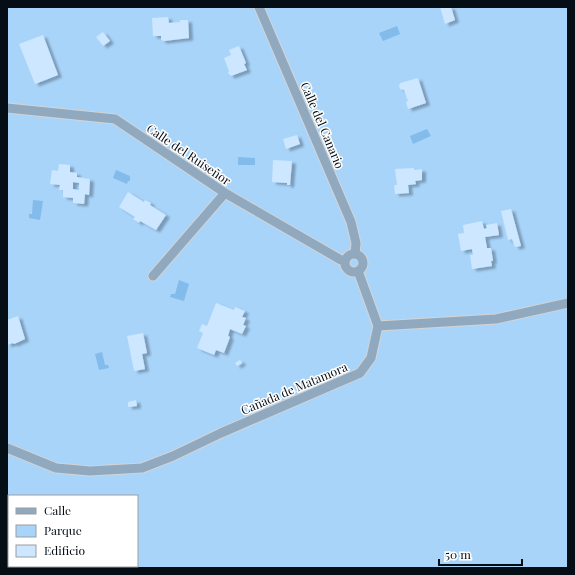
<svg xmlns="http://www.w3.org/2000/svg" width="575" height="575" font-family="'Playfair Display',serif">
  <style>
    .green { fill: #a8d4fa; fill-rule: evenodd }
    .water { fill: #83bbea }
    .building { fill: #cce7ff; fill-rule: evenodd; filter: url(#shadow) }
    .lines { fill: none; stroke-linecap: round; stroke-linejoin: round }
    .street-casing { stroke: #d3d4d5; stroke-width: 11 }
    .street { stroke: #91a9be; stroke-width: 9 }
    .labels { text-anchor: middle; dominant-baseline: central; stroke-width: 3; stroke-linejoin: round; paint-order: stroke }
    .street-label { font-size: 12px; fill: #050d15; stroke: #fff }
  </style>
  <defs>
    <filter id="shadow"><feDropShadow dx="4" dy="2.5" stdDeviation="1" flood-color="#0004"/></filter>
  </defs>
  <rect width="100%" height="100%" fill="#fafafa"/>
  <!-- green -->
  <path class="green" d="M 7,7 L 568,7 L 568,568 L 7,568 ZM 9,496 L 137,496 L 137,566 L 9,566 Z"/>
  <!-- water -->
  <g class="water">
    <polygon points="397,26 400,34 383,41 379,33"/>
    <polygon points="427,129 431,136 413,144 410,136"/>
    <polygon points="238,157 255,158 255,165 238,165"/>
    <polygon points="116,170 130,176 130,181 128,181 127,184 113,178"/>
    <polygon points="33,200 43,201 40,220 29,218 29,214 32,214"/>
    <polygon points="179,280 189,284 184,301 170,297 171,294 175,294"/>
    <polygon points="102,352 105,365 108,365 109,368 99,370 95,354"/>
  </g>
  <!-- building -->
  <g class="building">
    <polygon points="440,7 451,7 455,20 445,24"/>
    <polygon points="168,17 169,23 180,22 180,20 188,20 189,38 164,41 161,40 161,36 153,36 152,18"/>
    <polygon points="103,32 110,41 103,46 96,37"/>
    <polygon points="43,35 58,75 35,84 19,44"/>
    <polygon points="239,46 246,63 244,64 247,70 231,76 228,73 229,71 224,58 231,55 229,50"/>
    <polygon points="418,78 426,103 408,109 406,102 408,101 404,90 400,89 399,86 400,83"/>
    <polygon points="297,135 300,144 286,149 283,139"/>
    <polygon points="273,160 292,161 290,185 287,185 287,183 272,182"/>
    <path d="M 59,164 L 70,165 L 70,172 L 77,173 L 77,177 L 90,179 L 89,195 L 85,194 L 84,204 L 73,203 L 73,198 L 63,197 L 63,190 L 59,190 L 60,185 L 50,184 L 52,170 L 58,171 ZM 73,182 L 79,183 L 79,190 L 73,189 Z"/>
    <polygon points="414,168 414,170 422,169 422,180 415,181 416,184 408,185 409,193 395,194 394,185 397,185 395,169"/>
    <polygon points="128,192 144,202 145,200 151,203 150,205 166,215 156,230 140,221 139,223 133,219 135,217 119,207"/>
    <polygon points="511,209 521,246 515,247 512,239 508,240 501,211"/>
    <polygon points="482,221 484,229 487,228 486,225 497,223 499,235 485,237 487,248 491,248 493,261 491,261 492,266 472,269 470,255 473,255 472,249 461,251 458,234 464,233 463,225"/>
    <polygon points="216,303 234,310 235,307 245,311 242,317 246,318 243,325 246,326 242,334 230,329 228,336 230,337 224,353 216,350 214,355 197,348 203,333 199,331 202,324 207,326"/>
    <polygon points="18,316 25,339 14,344 13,343 7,345 7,320"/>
    <polygon points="143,333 147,353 142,354 145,369 134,371 127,336"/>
    <polygon points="240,360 242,363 237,366 235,363"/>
    <polygon points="136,400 137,406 128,407 128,402"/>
  </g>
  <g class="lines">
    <defs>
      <g id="street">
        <polyline points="259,7 351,222 356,243 355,254"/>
        <polyline points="7,108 115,119 225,193 341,260 345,261"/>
        <circle cx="354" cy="263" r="9"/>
        <polyline points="153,276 225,193"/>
        <polyline points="378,326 496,319 568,303"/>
        <polyline points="7,448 56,468 90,471 142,468 173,456 221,433 360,373 371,358 378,326 358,271"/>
      </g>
    </defs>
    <!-- street casing -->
    <use href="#street" class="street-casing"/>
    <!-- street -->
    <use href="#street" class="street"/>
  </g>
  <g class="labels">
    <!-- street labels -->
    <g class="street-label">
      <text transform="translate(323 125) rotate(67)">Calle del Canario</text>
      <text transform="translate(189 154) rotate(34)">Calle del Ruiseñor</text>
      <text transform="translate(294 388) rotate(-23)">Cañada de Matamora</text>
    </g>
  </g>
  <!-- border -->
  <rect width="575" height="575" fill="none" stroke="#050d15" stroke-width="16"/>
  <!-- legend -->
  <rect x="8" y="495" width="130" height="72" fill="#ffffff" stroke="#9b9ea1"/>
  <rect x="16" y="508" width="20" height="6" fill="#91a9be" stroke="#9b9ea1"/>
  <text x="44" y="515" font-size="12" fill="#050d15">Calle</text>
  <rect x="16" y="525" width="20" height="12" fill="#a8d4fa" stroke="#9b9ea1"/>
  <text x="44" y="535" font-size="12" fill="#050d15">Parque</text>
  <rect x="16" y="545" width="20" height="12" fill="#cce7ff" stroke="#9b9ea1"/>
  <text x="44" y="555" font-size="12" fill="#050d15">Edificio</text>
  <!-- scale -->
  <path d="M439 559v6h83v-6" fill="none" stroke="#050d15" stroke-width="2"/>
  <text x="445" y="559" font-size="12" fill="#050d15" stroke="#ffffff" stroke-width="3" paint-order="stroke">50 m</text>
</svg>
